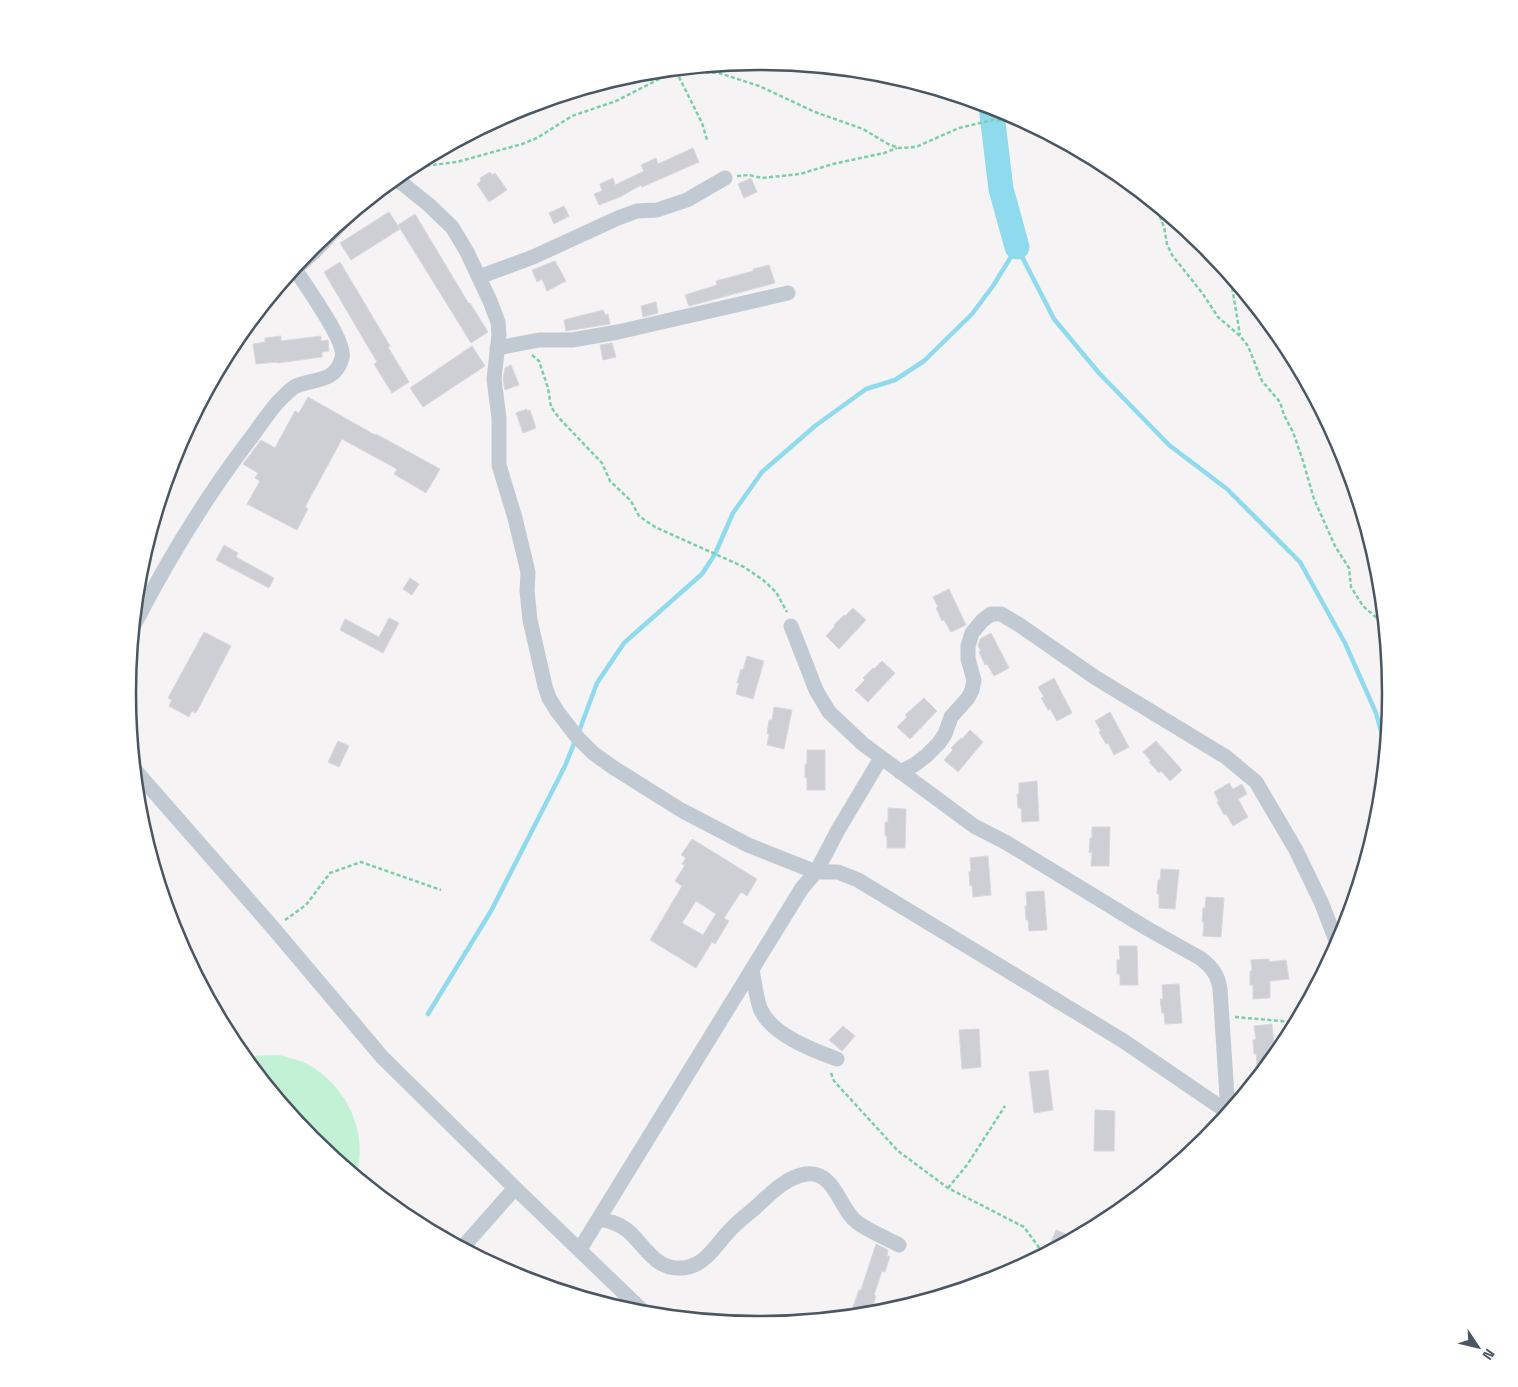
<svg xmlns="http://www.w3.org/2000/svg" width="1518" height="1387" font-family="'Space Grotesk',sans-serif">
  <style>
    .green { fill: #c3f1d5 }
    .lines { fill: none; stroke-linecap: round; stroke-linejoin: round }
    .stream { stroke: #90daee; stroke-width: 4.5 }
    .river { stroke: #90daee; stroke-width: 25 }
    .building { fill: #cdcfd5; stroke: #d7d9de; fill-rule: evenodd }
    .path { stroke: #7ad0a6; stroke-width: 2.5; stroke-dasharray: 4 2.5; stroke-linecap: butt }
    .minor { stroke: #c1cad2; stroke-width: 15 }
    .rim { fill: none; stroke: #4a5661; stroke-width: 2.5 }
  </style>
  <rect width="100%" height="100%" fill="#f5f3f3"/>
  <!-- green -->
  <path class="green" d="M 279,1055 C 289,1058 300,1060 309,1065 C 342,1084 364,1122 359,1161 C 359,1166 357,1171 355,1176 L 312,1140 L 244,1058 L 250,1056 Z"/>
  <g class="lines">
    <!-- stream -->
    <g class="stream">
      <polyline points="1017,247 1054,319 1099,373 1169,445 1227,489 1300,562 1345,643 1376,713 1386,749"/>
      <polyline points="578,734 597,683 624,643 702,574 715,554 733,513 762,472 815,426 866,389 895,380 924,361 972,314 993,286 1017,247"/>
      <polyline points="428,1014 491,911 565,766 575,741"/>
    </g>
    <!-- river -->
    <polyline class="river" points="991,106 1001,189 1017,247"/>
  </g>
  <!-- building -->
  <g class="building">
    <polygon points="693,148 699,162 642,187 641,185 620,197 599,205 594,194 602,191 600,184 613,178 615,185 644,171 641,165 656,158 658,164"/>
    <polygon points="490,172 492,175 495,173 507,190 489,202 477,184 481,181 480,178"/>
    <polygon points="751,178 757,192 744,198 738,184"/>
    <polygon points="564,206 569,216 554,224 549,213"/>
    <polygon points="389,212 400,229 351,260 340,243"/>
    <polygon points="415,214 469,304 470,303 488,332 471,343 398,225"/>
    <polygon points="555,261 566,281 547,291 542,279 537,282 532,270"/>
    <polygon points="340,262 390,346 388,347 409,382 392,393 374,364 377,362 324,272"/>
    <polygon points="769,265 775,283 689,306 685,295 717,285 716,281 753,271 753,269"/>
    <polygon points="656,302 658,313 643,317 641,306"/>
    <polygon points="603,310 605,315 608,314 610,324 566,331 564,320"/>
    <polygon points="281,336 281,341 321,336 321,341 328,340 329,351 322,352 322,357 277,363 277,362 256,364 253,344 265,342 265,338"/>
    <polygon points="612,343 616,357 603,360 600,345"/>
    <polygon points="472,346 485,366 423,407 410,388"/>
    <polygon points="511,365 519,385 505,390 503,379 505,368"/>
    <polygon points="308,397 375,435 376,434 440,469 426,493 394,474 397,469 342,439 305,507 308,509 297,530 247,504 260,481 255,478 258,473 243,464 261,440 275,448 295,411 299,413"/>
    <polygon points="527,409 527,411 530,410 536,428 523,433 516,413"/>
    <polygon points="224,545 238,553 236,557 274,578 269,588 216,560"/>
    <polygon points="410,578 419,584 412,595 403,589"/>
    <polygon points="949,589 966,625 951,632 944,620 942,621 936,608 938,607 933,597"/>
    <polygon points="853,608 866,620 839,649 826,636 835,626 834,625 844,615 845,616"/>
    <polygon points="389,618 399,623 383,653 340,630 345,619 379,637"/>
    <polygon points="204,632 231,646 196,713 192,711 189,717 169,706 172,700 168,698"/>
    <polygon points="991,633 1009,668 994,676 987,664 985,665 979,652 981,651 978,646 980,639"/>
    <polygon points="747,656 764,661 753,699 736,694 739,683 737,683 741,669 743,670"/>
    <polygon points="882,661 895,673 868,702 855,690 865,680 863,678 873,668 874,669"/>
    <polygon points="1054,678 1072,713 1057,721 1050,709 1048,710 1041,698 1044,697 1038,687"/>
    <polygon points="924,698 937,711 910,739 897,727 907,717 905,715"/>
    <polygon points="774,707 792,710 784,749 767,745 769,734 767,734 769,720 772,720"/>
    <polygon points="1110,712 1129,747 1114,755 1108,743 1106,744 1099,732 1101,731 1095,721"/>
    <polygon points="970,730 983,742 958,772 944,760 953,750 951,748 961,738 962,739"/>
    <polygon points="338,741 349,746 339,767 328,762"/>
    <polygon points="1156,741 1182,770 1170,781 1161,771 1159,773 1149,762 1151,761 1143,752"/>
    <polygon points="807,750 825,750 825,790 807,790 807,778 805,778 805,764 807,764"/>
    <polygon points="1037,781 1039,821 1022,822 1021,808 1018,808 1017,794 1019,794 1019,783"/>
    <polygon points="1229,783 1233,789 1242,784 1247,794 1238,799 1248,817 1233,826 1226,814 1224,815 1217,802 1219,802 1214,792"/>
    <polygon points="888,808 906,809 905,848 887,848 887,836 885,836 885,822 888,822"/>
    <polygon points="1092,827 1110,827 1109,866 1091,866 1092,852 1089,853 1090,838 1092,838"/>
    <path d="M 692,839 L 757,879 L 747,896 L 741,892 L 724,918 L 729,921 L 715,944 L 712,942 L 696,968 L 650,940 L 682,886 L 675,881 L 685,865 L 682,864 L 686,858 L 681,855 ZM 696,901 L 716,914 L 703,935 L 682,923 Z"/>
    <polygon points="988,856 991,895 973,897 972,885 970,886 969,872 971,871 970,858"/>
    <polygon points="1161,869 1179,870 1175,909 1159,908 1159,894 1157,894 1158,880 1160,880"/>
    <polygon points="1044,891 1047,930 1029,931 1028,920 1026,920 1025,906 1027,906 1026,892"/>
    <polygon points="1206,897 1224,898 1221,937 1203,936 1204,922 1202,922 1203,908 1205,908"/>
    <polygon points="1119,946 1137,946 1138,985 1120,985 1120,974 1117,974 1117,960 1120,960"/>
    <polygon points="1269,959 1269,962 1286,960 1289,979 1270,981 1270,998 1253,999 1253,985 1250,985 1250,971 1252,971 1251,960"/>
    <polygon points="1179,984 1182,1023 1165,1024 1164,1013 1162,1013 1160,999 1163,999 1162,985"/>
    <polygon points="1272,1024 1275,1057 1269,1064 1257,1065 1256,1053 1254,1054 1253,1040 1256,1039 1254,1026"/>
    <polygon points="843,1026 855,1036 842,1051 829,1040"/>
    <polygon points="979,1029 981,1067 962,1069 959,1030"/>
    <polygon points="1048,1070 1053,1110 1034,1113 1029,1072"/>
    <polygon points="1095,1110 1115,1111 1114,1151 1094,1151"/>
    <polygon points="1056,1230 1076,1238 1047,1253 1054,1235"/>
    <polygon points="876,1244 888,1250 887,1256 890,1256 885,1272 882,1271 874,1295 876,1296 870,1314 853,1307 859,1290 861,1290"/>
  </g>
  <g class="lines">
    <!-- path -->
    <g class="path">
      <polyline points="676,71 702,123 707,140"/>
      <polyline points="407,168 457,162 522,144 537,138 572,116 616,101 675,71 719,73 759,86 815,112 863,129 888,144 899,148 916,147 959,128 993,120 1025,122"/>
      <polyline points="737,176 749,175 762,178 800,174 833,164 884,153 897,148"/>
      <polyline points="1155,204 1164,227 1167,244 1172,255 1203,294 1218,317 1240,336 1248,346 1262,381 1280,402 1284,415 1293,432 1303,461 1314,499 1335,546 1349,568 1351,587 1363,606 1379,620 1384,620"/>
      <polyline points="1230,275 1240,335"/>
      <polyline points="532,355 539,361 548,388 551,407 559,418 602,463 610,481 631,501 639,516 655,527 744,567 763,580 776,592 787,612"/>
      <polyline points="285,920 306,905 330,873 361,862 441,890"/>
      <polyline points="1235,1017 1292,1022 1298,1020"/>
      <polyline points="831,1073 834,1081 898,1151 948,1188 1024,1227 1040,1249 1046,1254"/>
      <polyline points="948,1188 967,1165 1005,1106"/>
    </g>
    <!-- minor -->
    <g class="minor">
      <polyline points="394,179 403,184 429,205 452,227 467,252 490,301 498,322 499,335 494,379 499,418 499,465 515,518 528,572 527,591 530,620 545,686 549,698 557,711 577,737 593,753 614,768 681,810 748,845 816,872 838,830 881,758"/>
      <polyline points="290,273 315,251 346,218"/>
      <polyline points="479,277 533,257 618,218 637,211 657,210 687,200 725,178"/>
      <polyline points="497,348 539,340 572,340 618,332 788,293"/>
      <path d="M 791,626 L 816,690 L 829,712 L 863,744 L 974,826 L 1007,843 L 1148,929 L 1200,958 C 1212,967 1218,975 1220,989 L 1228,1112"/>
      <path d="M 133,627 C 166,563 203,501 247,443 C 257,430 266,416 277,403 C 282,398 290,389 296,386 C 315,378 335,383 342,358 C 347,342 305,285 295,269"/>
      <polyline points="134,769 274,929 382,1057 515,1188 647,1315"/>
      <polyline points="900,772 914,765 926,756 939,743 945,734 951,717 968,698 972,690 974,680 968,659 968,646 972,633 982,621 991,614 1001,614 1018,624 1096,678 1226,757 1256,782 1296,850 1322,904 1338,946"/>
      <path d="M 752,969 C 754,981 756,996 760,1008 C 770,1034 812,1050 837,1059"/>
      <path d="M 599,1219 C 609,1221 618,1223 627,1230 C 643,1243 653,1267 677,1268 C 705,1270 716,1243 733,1227 C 740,1220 748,1214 756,1207 C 770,1194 786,1177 806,1174 C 836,1171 839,1210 858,1223 C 871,1232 886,1238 899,1245"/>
      <polyline points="462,1248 515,1188"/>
      <polyline points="580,1249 802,888 816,872 838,872 858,880 1122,1040 1229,1113"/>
    </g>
  </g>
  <!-- crop -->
  <path d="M0 0H1518V1387H0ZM136 693a623 623 0 1 1 1246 0a623 623 0 1 1-1246 0Z" fill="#fff" fill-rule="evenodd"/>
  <path class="rim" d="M136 693a623 623 0 1 1 1246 0a623 623 0 1 1-1246 0Z"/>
  <!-- north arrow -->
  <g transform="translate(1478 1347) rotate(125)" stroke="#ffffff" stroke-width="4" paint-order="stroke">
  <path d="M0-4L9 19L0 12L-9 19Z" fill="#4a5661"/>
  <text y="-8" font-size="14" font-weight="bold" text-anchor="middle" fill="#4a5661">N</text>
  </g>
</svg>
